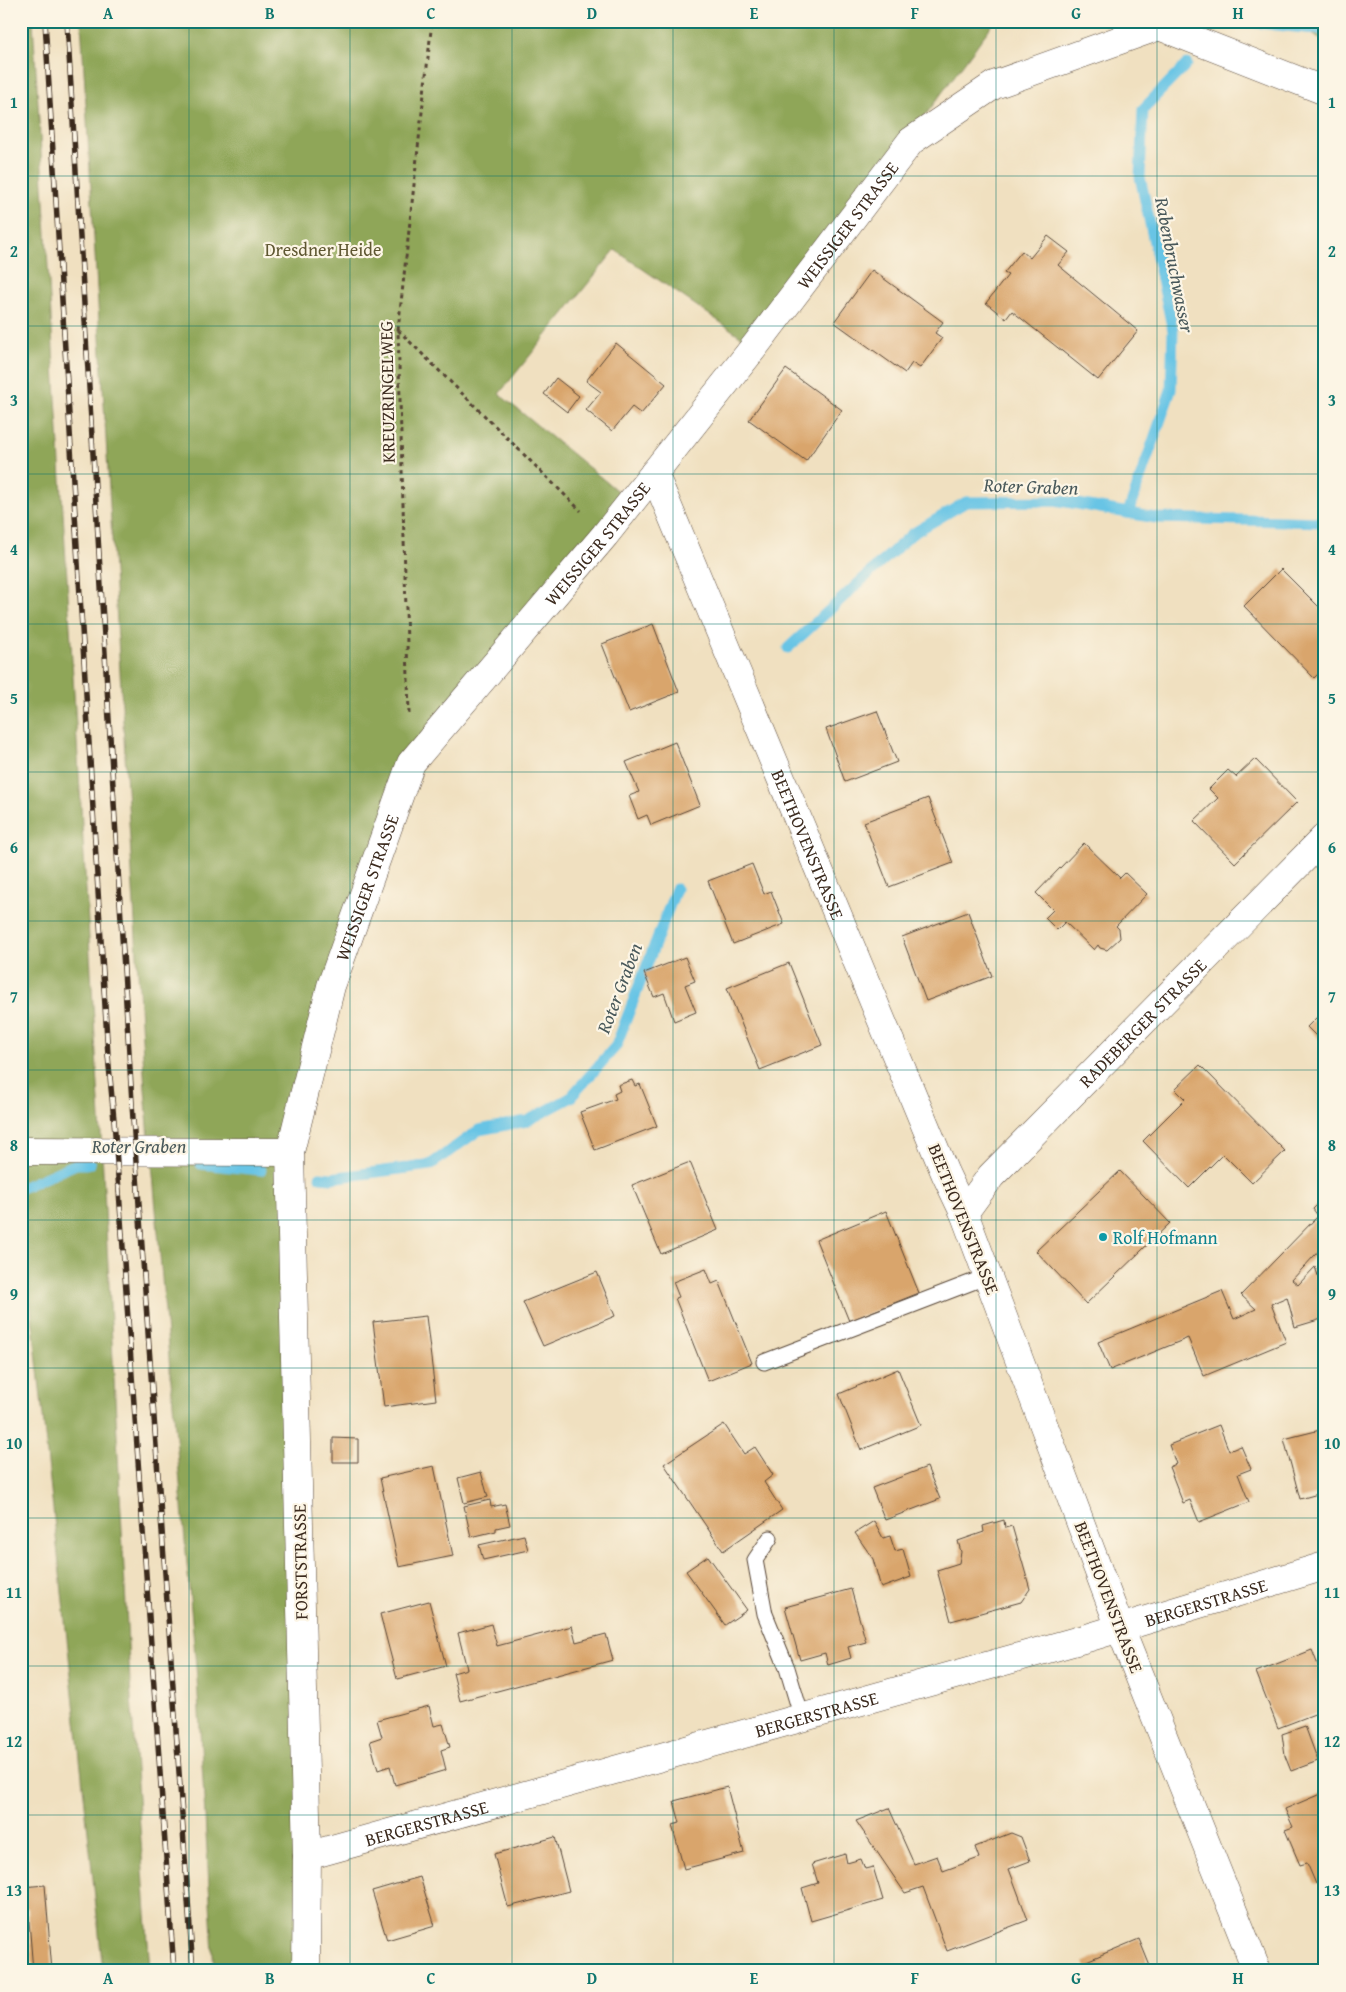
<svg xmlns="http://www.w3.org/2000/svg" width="1346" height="1992" font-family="'Gentium Book Plus',serif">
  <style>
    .forest { fill: #8fa658; stroke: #65683b }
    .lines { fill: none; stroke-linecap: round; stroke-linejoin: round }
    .stream { stroke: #67c4e5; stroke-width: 11 }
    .building { fill: #d9a56c }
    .lane-casing { stroke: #564536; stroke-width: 17 }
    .street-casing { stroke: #564536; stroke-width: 29 }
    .secondary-casing { stroke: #564536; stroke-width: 29 }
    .path { stroke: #564536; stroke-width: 3; stroke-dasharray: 4 4; stroke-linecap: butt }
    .lane { stroke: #fff; stroke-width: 15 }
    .street { stroke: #fff; stroke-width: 28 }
    .secondary { stroke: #fff; stroke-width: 28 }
    .rail-casing { stroke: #3b2a1e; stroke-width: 5.5 }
    .rail { stroke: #fcf5e5; stroke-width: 4; stroke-dasharray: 11; stroke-linecap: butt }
    .grid { fill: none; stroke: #0f766e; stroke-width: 1; stroke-opacity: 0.55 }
    .culture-dot { fill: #0f9aa8; stroke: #fcf5e5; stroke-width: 2 }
    .labels { text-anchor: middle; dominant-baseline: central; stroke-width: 4.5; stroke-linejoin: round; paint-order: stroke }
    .street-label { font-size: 18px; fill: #3b2a1e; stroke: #fcf5e5 }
    .park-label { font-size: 18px; fill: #5f5732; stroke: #fcf5e5 }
    .culture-label { font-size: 18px; fill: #0d838f; stroke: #fcf5e5; text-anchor: start }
    .water-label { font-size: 19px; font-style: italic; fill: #48585a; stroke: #fcf5e5 }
    .neatline { fill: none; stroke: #0f766e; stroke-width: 2 }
    .grid-label { font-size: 16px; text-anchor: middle; font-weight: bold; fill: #0f766e }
  </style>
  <rect width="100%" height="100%" fill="#fcf5e5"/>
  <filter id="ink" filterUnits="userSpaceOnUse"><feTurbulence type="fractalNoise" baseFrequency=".02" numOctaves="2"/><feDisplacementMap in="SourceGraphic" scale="10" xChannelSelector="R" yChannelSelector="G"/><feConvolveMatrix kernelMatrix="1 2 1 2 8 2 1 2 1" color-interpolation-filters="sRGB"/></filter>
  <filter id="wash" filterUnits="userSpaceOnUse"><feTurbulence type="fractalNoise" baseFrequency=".0096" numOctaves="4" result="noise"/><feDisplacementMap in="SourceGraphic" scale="20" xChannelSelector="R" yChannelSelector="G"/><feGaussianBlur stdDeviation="1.12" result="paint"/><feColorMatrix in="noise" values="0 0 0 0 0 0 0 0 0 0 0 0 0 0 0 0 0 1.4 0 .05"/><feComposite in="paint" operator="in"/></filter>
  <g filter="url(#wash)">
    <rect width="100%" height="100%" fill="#f0e0c0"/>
    <!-- forest -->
    <g class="forest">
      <polygon points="21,21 33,21 102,1151 150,1151 145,1089 81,21 995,21 755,346 615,250 499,394 631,502 411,763 290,1152 306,1971 214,1971 197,1678 151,1152 102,1152 130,1682 150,1971 103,1971 21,1213"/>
      <polygon points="1289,21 1325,21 1325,42 1288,21"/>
    </g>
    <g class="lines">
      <!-- stream -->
      <g class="stream">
        <polyline points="1238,21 1325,30"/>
        <polyline points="1128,513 1171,390 1173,331 1140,177 1143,109 1187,64"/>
        <polyline points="788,648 912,534 966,502 1061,501 1156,518 1325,522"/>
        <polyline points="201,1164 261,1170"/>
        <polyline points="320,1177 331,1178 430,1165 479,1130 527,1121 570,1098 616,1046 676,889"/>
        <polyline points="21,1188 76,1164 90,1164"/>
      </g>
    </g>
    <g id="blocks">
      <!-- building -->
      <g class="building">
        <polygon points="1048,236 1069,252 1058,265 1138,331 1098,380 1012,311 1006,319 986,303 1008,275 1004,273 1022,251 1030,258"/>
        <polygon points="872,270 943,322 935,333 942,338 920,368 912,363 905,373 834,322"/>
        <polygon points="616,343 666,384 641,414 632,407 612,431 586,410 601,392 586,381"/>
        <polygon points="786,369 842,410 806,461 749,420"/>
        <polygon points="556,378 579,396 567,412 544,394"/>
        <polygon points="1281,569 1325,613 1325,667 1314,678 1244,606"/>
        <polygon points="653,624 679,692 629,712 602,644"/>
        <polygon points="877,711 897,762 845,782 826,729"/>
        <polygon points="675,742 700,805 651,825 647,815 638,819 629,796 639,792 626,762"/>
        <polygon points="1255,759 1297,802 1235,863 1194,821 1218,798 1209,789 1228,770 1236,777"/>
        <polygon points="928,798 953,863 889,887 864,822"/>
        <polygon points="1084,843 1120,878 1125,873 1147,894 1116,926 1119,929 1120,938 1107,950 1100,948 1098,945 1094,950 1065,922 1057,930 1045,918 1053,910 1036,893"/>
        <polygon points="752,864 764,894 771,891 784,924 733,944 708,881"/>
        <polygon points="968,912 992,976 926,1001 902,937"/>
        <polygon points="685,957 695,981 685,985 696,1012 674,1021 664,993 654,997 644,973"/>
        <polygon points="789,963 822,1045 760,1070 727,988"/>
        <polygon points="1325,1009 1325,1045 1307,1027"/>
        <polygon points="1200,1065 1285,1151 1252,1183 1223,1154 1189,1188 1143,1141 1185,1099 1175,1089"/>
        <polygon points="632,1080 635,1086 640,1084 657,1126 595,1150 580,1112 616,1099 614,1094 620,1091 618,1085"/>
        <polygon points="690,1162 718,1230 661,1254 632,1185"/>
        <polygon points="1120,1171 1170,1223 1086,1304 1036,1251"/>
        <polygon points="1325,1197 1325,1244 1292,1280 1298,1285 1315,1267 1325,1296 1325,1318 1295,1327 1287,1297 1271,1304 1286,1342 1204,1376 1188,1338 1110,1370 1098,1342 1222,1291 1234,1319 1256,1309 1241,1295 1318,1216 1313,1209"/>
        <polygon points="886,1211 919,1293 849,1321 816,1240"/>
        <polygon points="706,1269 712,1284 719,1281 752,1363 708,1381 675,1298 679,1297 673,1282"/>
        <polygon points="597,1272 615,1316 543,1346 523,1302"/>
        <polygon points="426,1316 436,1400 384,1407 373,1322"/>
        <polygon points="898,1369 921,1425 861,1450 839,1394"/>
        <polygon points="724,1424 744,1454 755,1447 773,1475 764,1482 782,1510 723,1551 664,1464"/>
        <polygon points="1219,1425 1229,1451 1241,1446 1251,1469 1238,1474 1249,1502 1199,1522 1190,1500 1183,1503 1169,1467 1176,1464 1169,1445"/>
        <polygon points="1320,1430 1325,1447 1325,1492 1300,1499 1284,1439"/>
        <polygon points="333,1438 358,1439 358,1462 333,1462"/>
        <polygon points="434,1466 453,1556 399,1567 380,1478"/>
        <polygon points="927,1467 940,1499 885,1520 872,1488"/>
        <polygon points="481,1472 488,1497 464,1503 458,1478"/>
        <polygon points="490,1500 491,1507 505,1504 510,1525 496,1528 496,1531 471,1537 464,1506"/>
        <polygon points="1004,1520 1005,1528 1012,1526 1030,1589 1021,1602 951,1621 937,1570 959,1563 961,1552 958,1541 984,1532 983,1526"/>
        <polygon points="874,1521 883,1538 890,1536 895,1551 903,1549 911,1577 881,1588 873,1559 855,1533"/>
        <polygon points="524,1535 528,1550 483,1560 479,1545"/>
        <polygon points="708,1556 747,1610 725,1625 686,1571"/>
        <polygon points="851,1589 866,1642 848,1647 851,1658 828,1665 825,1653 800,1660 785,1607"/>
        <polygon points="429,1601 446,1666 397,1679 380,1614"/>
        <polygon points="491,1624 497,1646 572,1626 576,1642 606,1634 613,1660 460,1701 453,1673 467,1669 458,1633"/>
        <polygon points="1312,1650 1325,1683 1325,1710 1278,1728 1256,1672"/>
        <polygon points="429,1706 434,1726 443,1724 450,1747 441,1750 446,1770 395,1785 390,1766 378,1770 370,1741 382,1737 377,1720"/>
        <polygon points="1305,1726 1318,1761 1291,1771 1285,1756 1282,1734"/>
        <polygon points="727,1787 744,1853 684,1869 672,1825 680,1823 674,1801"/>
        <polygon points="1325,1792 1325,1881 1316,1884 1307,1863 1300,1865 1285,1830 1293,1827 1285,1809"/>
        <polygon points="889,1808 914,1864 937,1856 943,1871 979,1858 975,1847 1011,1833 1021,1837 1030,1861 1009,1869 1028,1920 947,1951 923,1887 905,1893 856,1821"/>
        <polygon points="555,1837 569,1891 508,1907 494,1854"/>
        <polygon points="845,1854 847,1863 861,1859 865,1869 873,1867 883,1900 811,1921 802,1888 818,1883 812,1864"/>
        <polygon points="420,1877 435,1926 387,1940 372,1891"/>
        <polygon points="45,1885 52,1971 33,1971 28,1908 25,1908 23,1887"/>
        <polygon points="1139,1939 1152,1971 1087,1971 1084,1962"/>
      </g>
    </g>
  </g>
  <g filter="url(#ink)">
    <use href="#blocks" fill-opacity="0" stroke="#564536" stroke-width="1"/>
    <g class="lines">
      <defs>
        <g id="lane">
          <polyline points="764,1362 988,1276"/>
          <polyline points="770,1538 755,1560 765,1614 787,1668 802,1718"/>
        </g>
        <g id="street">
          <path id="s1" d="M 654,473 L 945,1173 L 964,1213"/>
          <polyline points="21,1151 290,1152"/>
          <path id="s2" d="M 307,1856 L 1087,1638 L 1325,1566"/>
          <path id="s3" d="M 306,1971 L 307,1856 L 290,1152 L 331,986 L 411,763 L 605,535 L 755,346 L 911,141 L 994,85 L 1159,26 L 1325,91"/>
        </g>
        <g id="secondary">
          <path id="s4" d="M 1257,1971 L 1120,1628 L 964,1213 L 991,1176 L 1325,837"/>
        </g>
      </defs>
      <!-- lane casing -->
      <use href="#lane" class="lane-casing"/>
      <!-- street casing -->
      <use href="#street" class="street-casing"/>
      <!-- secondary casing -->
      <use href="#secondary" class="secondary-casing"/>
      <!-- path -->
      <g class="path">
        <polyline points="398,330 581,511"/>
        <polyline points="409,714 398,330 432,21"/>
      </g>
      <!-- lane -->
      <use href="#lane" class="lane"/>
      <!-- street -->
      <use href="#street" class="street"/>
      <!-- secondary -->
      <use href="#secondary" class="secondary"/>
      <defs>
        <g id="rail">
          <polyline points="45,21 108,1055 114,1120 174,1971"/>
          <polyline points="67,21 133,1119 193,1971"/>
        </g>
      </defs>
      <!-- rail casing -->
      <use href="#rail" class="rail-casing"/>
      <!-- rail -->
      <use href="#rail" class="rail"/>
    </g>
  </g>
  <!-- grid -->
  <path class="grid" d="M 189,21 L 189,1971M 350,21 L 350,1971M 512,21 L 512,1971M 673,21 L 673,1971M 834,21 L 834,1971M 996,21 L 996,1971M 1157,21 L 1157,1971M 21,176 L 1325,176M 21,326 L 1325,326M 21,474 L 1325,474M 21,624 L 1325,624M 21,772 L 1325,772M 21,921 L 1325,921M 21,1070 L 1325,1070M 21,1220 L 1325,1220M 21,1368 L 1325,1368M 21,1518 L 1325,1518M 21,1666 L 1325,1666M 21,1815 L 1325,1815"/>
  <!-- markers -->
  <circle class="culture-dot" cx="1103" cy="1237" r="5"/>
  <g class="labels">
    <!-- street labels -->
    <g class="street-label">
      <text stroke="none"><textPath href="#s3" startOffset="1920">WEISSIGER STRASSE</textPath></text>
      <text transform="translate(387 392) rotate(-91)">KREUZRINGELWEG</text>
      <text stroke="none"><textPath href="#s3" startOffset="1515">WEISSIGER STRASSE</textPath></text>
      <text stroke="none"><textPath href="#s1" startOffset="402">BEETHOVENSTRASSE</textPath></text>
      <text stroke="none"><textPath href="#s3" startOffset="1095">WEISSIGER STRASSE</textPath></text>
      <text stroke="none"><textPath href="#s4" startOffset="1074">RADEBERGER STRASSE</textPath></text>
      <text transform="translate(964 1219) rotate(68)">BEETHOVENSTRASSE</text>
      <text transform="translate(300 1562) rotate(-91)">FORSTSTRASSE</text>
      <text transform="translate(1109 1597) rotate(69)">BEETHOVENSTRASSE</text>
      <text stroke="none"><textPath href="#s2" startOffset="934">BERGERSTRASSE</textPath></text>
      <text stroke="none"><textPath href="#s2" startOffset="529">BERGERSTRASSE</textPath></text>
      <text stroke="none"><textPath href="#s2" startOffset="124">BERGERSTRASSE</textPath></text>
    </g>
    <!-- park labels -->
    <g class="park-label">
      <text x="323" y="249">Dresdner Heide</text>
    </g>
    <!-- culture labels -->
    <g class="culture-label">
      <text x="1113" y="1237">Rolf Hofmann</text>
    </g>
    <!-- water labels -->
    <g class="water-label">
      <text transform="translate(1175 265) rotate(79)">Rabenbruchwasser</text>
      <text transform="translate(1031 486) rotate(2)">Roter Graben</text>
      <text transform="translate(619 988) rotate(-69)">Roter Graben</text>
      <text x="139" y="1146">Roter Graben</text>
    </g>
  </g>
  <!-- margin -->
  <rect width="1346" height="1992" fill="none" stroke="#fcf5e5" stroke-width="55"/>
  <rect x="28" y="28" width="1290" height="1936" class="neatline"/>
  <g class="grid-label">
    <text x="108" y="19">A</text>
    <text x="270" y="19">B</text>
    <text x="431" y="19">C</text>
    <text x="592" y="19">D</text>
    <text x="754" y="19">E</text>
    <text x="915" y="19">F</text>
    <text x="1076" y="19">G</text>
    <text x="1238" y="19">H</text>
    <text x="14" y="108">1</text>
    <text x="1332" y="108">1</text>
    <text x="14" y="257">2</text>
    <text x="1332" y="257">2</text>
    <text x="14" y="406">3</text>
    <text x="1332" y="406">3</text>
    <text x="14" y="555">4</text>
    <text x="1332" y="555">4</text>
    <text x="14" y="704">5</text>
    <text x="1332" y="704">5</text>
    <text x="14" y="853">6</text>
    <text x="1332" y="853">6</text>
    <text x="14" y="1002">7</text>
    <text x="1332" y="1002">7</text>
    <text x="14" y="1151">8</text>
    <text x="1332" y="1151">8</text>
    <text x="14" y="1300">9</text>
    <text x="1332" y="1300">9</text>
    <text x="14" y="1449">10</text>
    <text x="1332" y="1449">10</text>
    <text x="14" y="1598">11</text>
    <text x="1332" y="1598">11</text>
    <text x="14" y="1747">12</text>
    <text x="1332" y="1747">12</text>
    <text x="14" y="1896">13</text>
    <text x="1332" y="1896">13</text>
    <text x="108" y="1984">A</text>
    <text x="270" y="1984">B</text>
    <text x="431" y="1984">C</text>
    <text x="592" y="1984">D</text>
    <text x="754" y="1984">E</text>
    <text x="915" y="1984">F</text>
    <text x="1076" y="1984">G</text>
    <text x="1238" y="1984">H</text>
  </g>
</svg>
